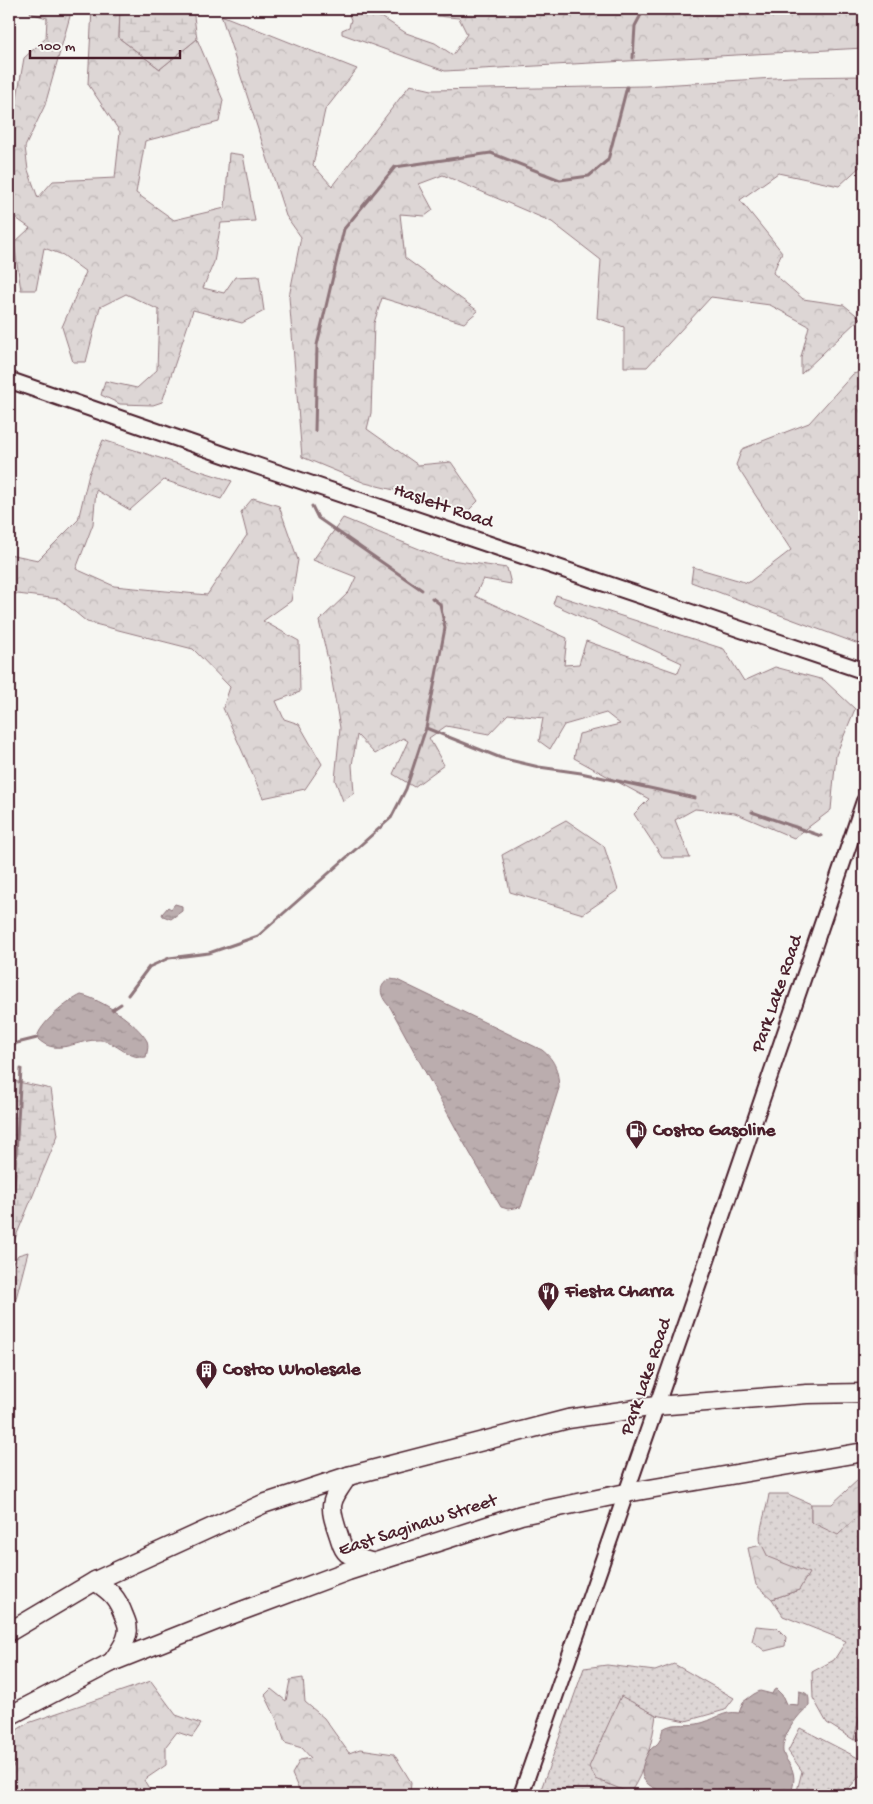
<svg xmlns="http://www.w3.org/2000/svg" width="873" height="1804" font-family="'Gochi Hand',sans-serif">
  <style>
    .green { fill: url(#green-dots); stroke: #947a80 }
    .forest { fill: url(#forest-crowns); stroke: #947a80 }
    .wetland { fill: url(#wetland-marsh); stroke: #947a80 }
    .water { fill: url(#water-ripples); stroke: #8e747a }
    .lines { fill: none; stroke-linecap: round; stroke-linejoin: round }
    .stream { stroke: #8e747a; stroke-width: 3 }
    .tertiary-casing { stroke: #4a1f2b; stroke-width: 18 }
    .secondary-casing { stroke: #4a1f2b; stroke-width: 19 }
    .primary-casing { stroke: #4a1f2b; stroke-width: 21 }
    .tertiary { stroke: #f6f6f2; stroke-width: 14 }
    .secondary { stroke: #f6f6f2; stroke-width: 15 }
    .primary { stroke: #f6f6f2; stroke-width: 18 }
    .labels { text-anchor: middle; dominant-baseline: central; stroke-width: 4; stroke-linejoin: round; paint-order: stroke }
    .street-label { font-size: 19px; fill: #4a1f2b; stroke: #f6f6f2 }
    .poi-label { font-size: 19px; font-weight: bold; fill: #4a1f2b; stroke: #f6f6f2; text-anchor: start }
  </style>
  <defs>
    <pattern id="green-dots" width="8" height="8" patternUnits="userSpaceOnUse" patternTransform="scale(1.25)"><rect width="8" height="8" fill="#ddd6d5"/><path d="M2 2h.1M6 6h.1" fill="none" stroke="#bfb7b7" stroke-width="1.8" stroke-linecap="round"/></pattern>
    <pattern id="forest-crowns" width="20" height="18" patternUnits="userSpaceOnUse" patternTransform="scale(1.25)"><rect width="20" height="18" fill="#ddd6d5"/><path d="M2 6a3 3 0 1 1 6 0M12 15a3 3 0 1 1 6 0" fill="none" stroke="#bfb7b7"/></pattern>
    <pattern id="wetland-marsh" width="20" height="14" patternUnits="userSpaceOnUse" patternTransform="scale(1.25)"><rect width="20" height="14" fill="#ddd6d5"/><path d="M1 5h8M5 5V1M11 12h8M15 12V8" fill="none" stroke="#bfb7b7"/></pattern>
    <pattern id="water-ripples" width="26" height="14" patternUnits="userSpaceOnUse" patternTransform="scale(1.25)"><rect width="26" height="14" fill="#bbadae"/><path d="M2 4q2-2 4 0t4 0M15 11q2-2 4 0t4 0" fill="none" stroke="#9a8c8e"/></pattern>
  </defs>
  <rect width="100%" height="100%" fill="#f6f6f2"/>
  <filter id="ink" filterUnits="userSpaceOnUse"><feTurbulence type="fractalNoise" baseFrequency=".02" numOctaves="2"/><feDisplacementMap in="SourceGraphic" scale="10" xChannelSelector="R" yChannelSelector="G"/><feConvolveMatrix kernelMatrix="1 2 1 2 8 2 1 2 1" color-interpolation-filters="sRGB"/></filter>
  <g filter="url(#ink)">
    <!-- green -->
    <g class="green">
      <polygon points="28,1252 13,1310 9,1315 9,1268 18,1255"/>
      <path d="M 769,1494 L 788,1494 L 811,1504 L 811,1522 L 857,1517 L 864,1517 L 864,1667 L 861,1670 L 863,1702 L 854,1740 L 827,1723 L 813,1698 L 812,1672 L 834,1660 L 846,1641 L 783,1616 L 772,1599 L 799,1590 C 787,1577 760,1556 760,1537 C 761,1523 767,1508 769,1494 Z"/>
      <polygon points="674,1664 734,1698 725,1710 686,1721 656,1715 621,1697 630,1793 638,1795 539,1795 584,1668 607,1665 655,1671"/>
      <polygon points="800,1728 864,1761 864,1771 843,1795 796,1795 802,1771 788,1751"/>
    </g>
    <!-- forest -->
    <g class="forest">
      <polygon points="32,9 72,9 45,105 25,147 28,170 38,198 53,181 115,178 120,132 88,84 92,9 120,9 119,38 160,69 197,39 223,100 219,122 145,141 136,193 174,220 225,208 229,153 243,155 255,221 221,223 214,262 203,288 224,293 235,277 259,276 264,311 242,323 193,310 162,402 153,405 120,404 101,395 105,381 137,388 157,370 159,310 126,294 100,307 86,362 73,362 62,327 86,272 63,255 44,248 36,290 21,290 14,243 30,228 13,216 9,222 9,143 24,58 46,38 47,18 30,13"/>
      <polygon points="347,9 366,9 369,14 383,18 406,33 435,43 453,55 467,34 459,18 437,16 425,9 717,9 722,12 731,9 864,9 864,48 445,71 342,34 342,30 349,27 351,20"/>
      <polygon points="221,15 357,69 325,110 313,165 332,186 410,85 432,90 645,86 791,77 864,76 864,163 839,186 778,173 740,200 782,252 773,273 803,299 844,305 860,318 801,374 801,357 809,326 770,305 711,297 647,367 624,367 624,327 597,318 601,260 552,222 443,175 419,184 433,210 425,216 400,214 405,258 478,311 464,323 382,298 374,323 371,413 367,429 418,465 451,462 478,501 465,514 427,498 365,483 302,457 289,297 301,237 286,216"/>
      <polygon points="864,371 864,646 691,582 693,567 748,583 791,550 736,465 742,449 809,423 853,374"/>
      <polygon points="103,440 232,481 221,499 164,480 130,510 96,490 93,524 76,569 114,586 207,595 247,535 241,512 253,498 279,506 298,560 291,601 263,621 299,641 300,692 276,701 284,719 299,724 322,764 305,789 263,798 223,708 230,687 193,649 87,622 59,599 9,593 9,554 38,560 78,520 89,474"/>
      <polygon points="343,518 444,559 507,568 511,584 483,579 475,596 567,638 564,665 579,664 586,641 678,673 682,663 553,604 556,595 724,649 744,681 775,667 824,680 855,709 836,755 831,810 794,838 735,813 695,809 675,820 690,858 663,858 634,814 649,799 574,758 579,734 620,724 606,713 564,725 550,749 539,741 543,718 508,714 489,734 446,726 429,738 444,765 414,787 393,774 408,741 403,738 375,754 357,735 352,765 354,793 343,801 335,780 340,728 329,664 319,621 349,592 356,577 313,560"/>
      <polygon points="566,820 604,846 618,890 583,914 510,892 502,855"/>
      <polygon points="864,1249 864,1274 861,1276 857,1275 856,1253"/>
      <polygon points="859,1479 864,1479 864,1517 857,1517 838,1535 811,1522 811,1504 832,1504"/>
      <polygon points="762,1545 768,1557 809,1573 799,1590 772,1599 756,1585 748,1548"/>
      <polygon points="756,1626 777,1628 786,1637 785,1646 765,1651 752,1641"/>
      <polygon points="864,1667 864,1739 854,1740 863,1702 861,1670"/>
      <polygon points="303,1678 305,1702 324,1718 349,1753 360,1749 394,1754 411,1782 410,1795 301,1795 292,1774 300,1760 311,1758 302,1748 285,1743 278,1722 265,1695 271,1689 286,1701 290,1680"/>
      <polygon points="151,1681 176,1715 201,1724 192,1737 177,1732 166,1746 166,1765 144,1780 153,1795 9,1795 9,1772 14,1766 9,1762 9,1735 28,1723"/>
      <path d="M 621,1696 L 656,1715 C 652,1743 646,1769 630,1793 L 596,1779 L 589,1767 Z"/>
    </g>
    <!-- wetland -->
    <g class="wetland">
      <polygon points="120,9 193,9 197,39 160,69 119,38"/>
      <polygon points="9,1080 51,1089 58,1135 9,1253"/>
    </g>
    <!-- water -->
    <g class="water">
      <polygon points="175,904 182,906 182,911 171,919 163,916 162,914 168,907 171,909"/>
      <path d="M 390,979 L 397,980 L 542,1050 C 556,1061 558,1071 559,1088 L 521,1207 L 508,1209 L 501,1207 L 460,1136 L 390,1007 C 381,998 376,986 390,979 Z"/>
      <path d="M 81,995 C 101,999 137,1023 147,1041 C 149,1046 147,1052 146,1057 C 126,1060 114,1038 96,1040 C 74,1041 55,1057 37,1038 C 39,1024 68,1001 81,995 Z"/>
      <path d="M 776,1689 L 782,1695 L 786,1704 L 798,1705 L 799,1691 C 810,1693 809,1697 809,1706 C 798,1714 781,1736 783,1752 C 784,1756 786,1759 788,1762 C 796,1773 795,1783 790,1795 L 671,1795 C 646,1786 633,1780 649,1751 C 652,1747 658,1745 660,1740 C 662,1736 661,1733 663,1729 C 673,1722 685,1726 697,1724 C 714,1721 723,1710 739,1713 L 743,1702 L 754,1694 L 760,1691 L 772,1694 L 774,1690 Z"/>
    </g>
    <g class="lines">
      <!-- stream -->
      <g class="stream">
        <polyline points="633,58 635,26 644,9"/>
        <polyline points="315,431 317,345 344,229 395,167 491,153 560,180 589,176 608,160 627,87"/>
        <polyline points="312,506 318,518 422,590"/>
        <polyline points="426,728 501,758 539,767 581,773 695,798"/>
        <polyline points="752,812 821,836"/>
        <polyline points="128,995 149,967 169,958 209,953 258,936 391,818 406,789 426,728 445,628 440,604 432,598"/>
        <polyline points="112,1010 121,1004"/>
        <polyline points="9,1048 17,1043 37,1038"/>
        <polyline points="11,1239 21,1069"/>
      </g>
      <defs>
        <polyline id="tertiary" points="521,1795 702,1275 864,801"/>
        <polyline id="secondary" points="9,380 228,456 864,671"/>
        <g id="primary">
          <path d="M 348,1476 C 329,1503 328,1504 339,1536 C 341,1542 342,1549 347,1553 C 354,1558 365,1560 373,1563"/>
          <path d="M 95,1581 C 111,1592 117,1597 124,1616 C 127,1623 129,1628 127,1635 C 125,1645 117,1654 112,1662"/>
          <polyline points="9,1632 95,1581 263,1504 348,1476 568,1419 656,1406 807,1394 864,1393"/>
          <polyline points="9,1716 112,1662 228,1616 348,1571 521,1515 626,1493 864,1452"/>
        </g>
      </defs>
      <!-- tertiary casing -->
      <use href="#tertiary" class="tertiary-casing"/>
      <!-- secondary casing -->
      <use href="#secondary" class="secondary-casing"/>
      <!-- primary casing -->
      <use href="#primary" class="primary-casing"/>
      <!-- tertiary -->
      <use href="#tertiary" class="tertiary"/>
      <!-- secondary -->
      <use href="#secondary" class="secondary"/>
      <!-- primary -->
      <use href="#primary" class="primary"/>
    </g>
  </g>
  <!-- icons -->
  <defs>
    <symbol id="fuel-pin" viewBox="-11 -11 22 30"><path d="M0 17L-7.5 6A9.5 9.5 0 1 1 7.5 6Z" fill="#4a1f2b" stroke="#f6f6f2"/><path d="M-5.5-6h7V0h2V4h1.3V-2.5L3-4.5l.8-.8L6-3V5H2.5V1h-1V6h-7ZM-4.2-4.7v3.2H.2V-4.7Z" fill="#fff"/></symbol>
    <symbol id="restaurant-pin" viewBox="-11 -11 22 30"><path d="M0 17L-7.5 6A9.5 9.5 0 1 1 7.5 6Z" fill="#4a1f2b" stroke="#f6f6f2"/><path d="M-5-6h1v4h1v-4h1v4h1v-4h1v5L-1.5 .5V6h-2V.5L-5-1ZM5-6V6H3V1.5H1.5Q1.5-4 5-6Z" fill="#fff"/></symbol>
    <symbol id="building-pin" viewBox="-11 -11 22 30"><path d="M0 17L-7.5 6A9.5 9.5 0 1 1 7.5 6Z" fill="#4a1f2b" stroke="#f6f6f2"/><path d="M-4-6H4V6H1V3H-1V6H-4ZM-2.5-4.3h1.7v1.8h-1.7ZM.8-4.3h1.7v1.8H.8ZM-2.5-1h1.7V.8h-1.7ZM.8-1h1.7V.8H.8Z" fill="#fff"/></symbol>
  </defs>
  <g fill-rule="evenodd">
    <use href="#fuel-pin" x="624" y="1118" width="25" height="34"/>
    <use href="#restaurant-pin" x="536" y="1280" width="25" height="34"/>
    <use href="#building-pin" x="194" y="1358" width="25" height="34"/>
  </g>
  <g class="labels">
    <!-- street labels -->
    <g class="street-label">
      <text transform="translate(443 507) rotate(19)">Haslett Road</text>
      <text transform="translate(778 994) rotate(-71)">Park Lake Road</text>
      <text transform="translate(647 1377) rotate(-71)">Park Lake Road</text>
      <text transform="translate(418 1526) rotate(-18)">East Saginaw Street</text>
    </g>
    <!-- poi labels -->
    <g class="poi-label">
      <text x="653" y="1131">Costco Gasoline</text>
      <text x="565" y="1292">Fiesta Charra</text>
      <text x="223" y="1370">Costco Wholesale</text>
    </g>
  </g>
  <!-- margin -->
  <rect width="873" height="1804" fill="none" stroke="#f6f6f2" stroke-width="30"/>
  <rect x="15" y="15" width="843" height="1774" fill="none" stroke="#4a1f2b" stroke-width="2" filter="url(#ink)"/>
  <!-- scale -->
  <path d="M30 50v8h150v-8" fill="none" stroke="#4a1f2b" stroke-width="2.5"/>
  <text x="38" y="50" font-size="15" fill="#4a1f2b" stroke="#f6f6f2" stroke-width="4" paint-order="stroke">100 m</text>
</svg>
